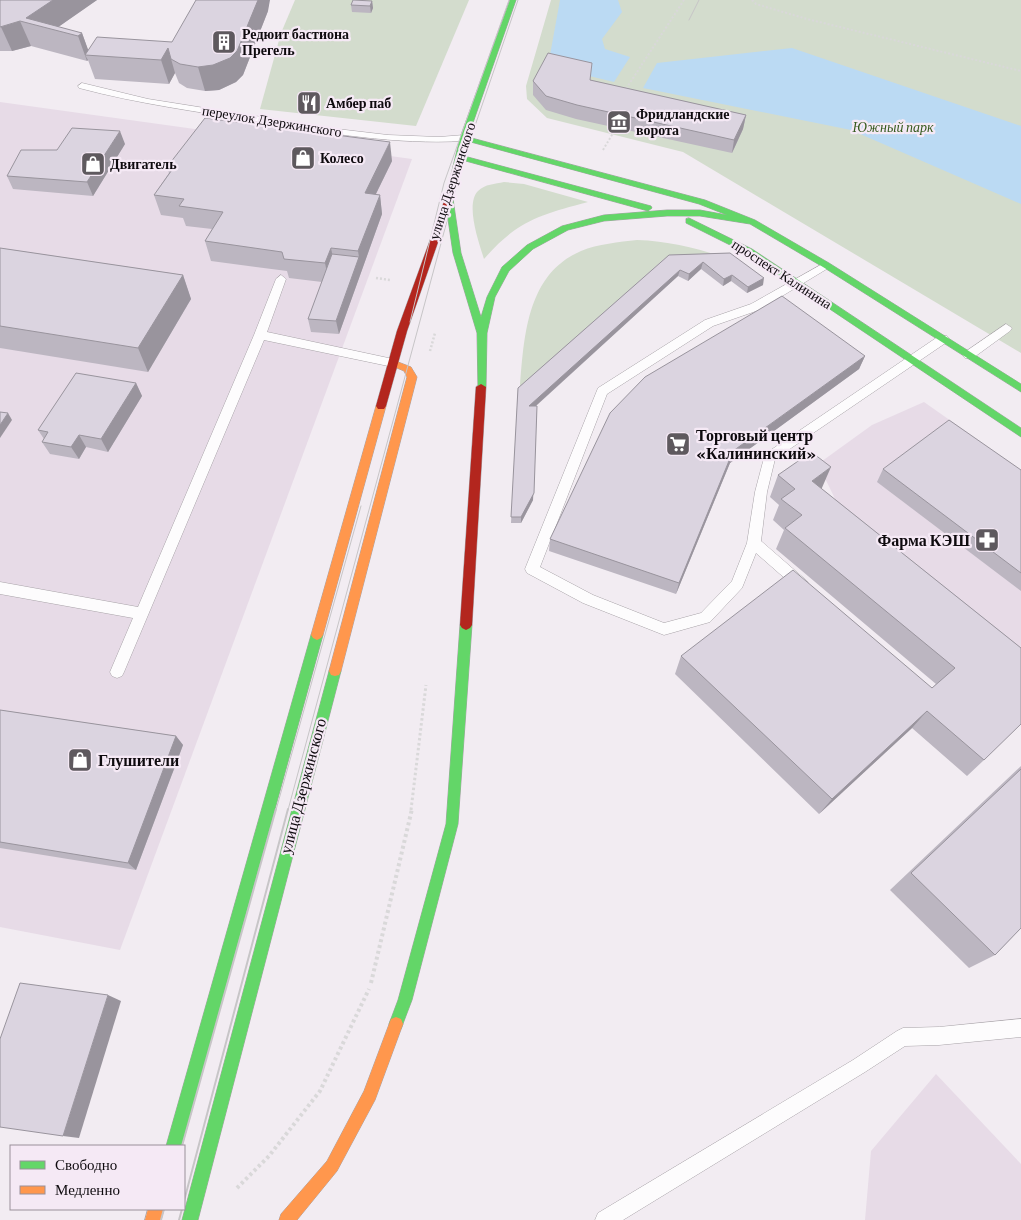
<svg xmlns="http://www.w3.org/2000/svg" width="1021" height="1220" font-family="'Crimson Pro',serif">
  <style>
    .built { fill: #e7dbe7 }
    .green { fill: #d3dccd }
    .water { fill: #bbdaf3 }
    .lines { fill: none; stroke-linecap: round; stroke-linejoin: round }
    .lane-casing { stroke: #a8a3a8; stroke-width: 1 }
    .fast-casing { stroke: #a8a3a8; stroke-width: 1 }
    .slow-casing { stroke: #a8a3a8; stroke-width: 1 }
    .jam-casing { stroke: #a8a3a8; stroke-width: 1 }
    .path-far3 { stroke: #d9d8d9; stroke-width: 2; stroke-dasharray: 2 2; stroke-linecap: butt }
    .path-far2 { stroke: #d9d8d9; stroke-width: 2.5; stroke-dasharray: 2 2; stroke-linecap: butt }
    .path-far1 { stroke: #d9d8d9; stroke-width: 3; stroke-dasharray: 2.5 2.5; stroke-linecap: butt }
    .path { stroke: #d9d8d9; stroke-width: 4; stroke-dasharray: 3 3; stroke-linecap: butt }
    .lane { fill: #fdfcfd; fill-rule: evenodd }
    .fast { fill: #63d668; fill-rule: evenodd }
    .slow { fill: #ff974d; fill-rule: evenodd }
    .jam { fill: #b3261e; fill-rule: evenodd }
    .tram-far1 { stroke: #c7c5c7; stroke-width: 1 }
    .tram { stroke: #c7c5c7; stroke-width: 2 }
    .wall { fill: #bcb6c1 }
    .shaded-wall { fill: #99949d }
    .building { fill: #dbd4e0; stroke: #99949d }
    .labels { text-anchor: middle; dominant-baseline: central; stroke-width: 4.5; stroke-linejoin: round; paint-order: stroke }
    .far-poi-label { font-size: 14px; font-weight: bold; fill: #0e0a0e; stroke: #f5e9f5; text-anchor: start }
    .far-street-label { font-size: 14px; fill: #0e0a0e; stroke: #f5e9f5 }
    .far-park-label { font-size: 14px; font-style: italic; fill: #355a1d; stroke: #f5e9f5 }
    .poi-label { font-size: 16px; font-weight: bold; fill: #0e0a0e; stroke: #f5e9f5; text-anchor: start }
    .street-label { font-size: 16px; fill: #0e0a0e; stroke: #f5e9f5 }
  </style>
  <rect width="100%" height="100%" fill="#f2ecf2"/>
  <!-- built -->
  <g class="built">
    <polygon points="0,102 412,159 120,950 0,927"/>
    <polygon points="924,402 1021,470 1021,660 841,511 818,464 872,425"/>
    <polygon points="936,1074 1021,1164 1021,1220 865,1220 871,1151"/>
  </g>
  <!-- green -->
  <g class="green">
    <polygon points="295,0 469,0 416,126 260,109 281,33"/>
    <polygon points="551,0 1021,0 1021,353 683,152 547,118 527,99 526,86"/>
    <path d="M 504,182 L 524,184 L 588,202 C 540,215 518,220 484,259 C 479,243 465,204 478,191 C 485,184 495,184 504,182 Z"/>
    <path d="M 637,240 C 667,241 692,247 720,256 L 664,259 L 520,387 C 524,336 527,274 581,251 C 598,244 619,242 637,240 Z"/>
  </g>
  <!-- water -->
  <g class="water">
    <polygon points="560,0 618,0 622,12 602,39 605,49 630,57 614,82 548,66"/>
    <polygon points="792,48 1021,126 1021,204 851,130 643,88 657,63"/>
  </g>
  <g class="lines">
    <defs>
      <g id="lane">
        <path d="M 82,83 L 148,99 L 337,129 L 388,135 L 439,137 L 464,135 L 469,138 L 464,141 C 395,145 329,133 261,122 C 200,112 139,104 79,88 L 78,86 Z"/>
        <polygon points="826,262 831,265 830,267 759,310 713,326 607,394 540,567 593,595 664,623 701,613 732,581 747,543 755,492 765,454 939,336 947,336 949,339 947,342 775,459 767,492 761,541 807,581 809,585 807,589 802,591 797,589 756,553 742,588 710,622 664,635 583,603 527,573 525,569 598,388 705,320 751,304"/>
        <polygon points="281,275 286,279 267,332 393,359 399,363 393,367 264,340 124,672 122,676 117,678 112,676 110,672 133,618 0,594 0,582 138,607 254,335 276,279"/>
        <polygon points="1006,324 1012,328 1010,331 973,358 965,358 963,355 965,352"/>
        <polygon points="1021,1019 1021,1037 939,1045 905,1046 865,1072 623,1220 595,1220 598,1213 853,1060 897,1031 903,1028 939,1027"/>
      </g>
      <g id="fast">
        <path d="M 510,0 L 516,0 L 468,137 L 705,200 L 755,220 L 829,263 L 1021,384 L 1021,392 L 823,267 L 750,224 L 700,216 L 667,216 L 604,221 L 568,230 L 533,249 L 509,271 L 495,297 L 487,333 L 486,387 L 484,389 L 478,389 L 477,333 L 453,253 L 445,199 L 460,138 ZM 467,141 L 699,204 L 727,215 L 700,210 L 667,210 L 604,215 L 562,226 L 527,245 L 502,267 L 487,297 L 481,317 L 461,253 L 453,199 L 462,160 L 648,211 L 652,208 L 651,206 L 464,156 Z"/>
        <polygon points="689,218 752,249 1021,428 1021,437 746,253 686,223 686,219"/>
        <polygon points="466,620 470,622 472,625 458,824 412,1000 401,1029 396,1031 391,1029 389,1024 398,1000 446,824 460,625 462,622"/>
        <polygon points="317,630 321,632 323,635 182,1146 166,1146 311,635 313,632"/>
        <polygon points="335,666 339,667 341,671 198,1220 182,1220 329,671 331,667"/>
      </g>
      <g id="slow">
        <polygon points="393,360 411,367 417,377 341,671 339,675 335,676 331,675 329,671 407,377 404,371 390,365 390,361"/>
        <polygon points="381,402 386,406 323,635 321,638 317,640 313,638 311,635 376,406"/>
        <polygon points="396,1017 401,1019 403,1024 375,1100 337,1171 297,1220 279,1220 281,1214 327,1161 364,1091 391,1019"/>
        <polygon points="148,1209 164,1209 161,1220 145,1220"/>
      </g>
      <g id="jam">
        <polygon points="449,196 453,199 407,331 386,406 384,409 378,409 376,406 397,331 445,199"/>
        <polygon points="481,384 486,387 472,625 470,628 466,630 462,628 460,625 476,387"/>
      </g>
    </defs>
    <!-- lane casing -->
    <use href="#lane" class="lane-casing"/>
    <!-- fast casing -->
    <use href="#fast" class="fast-casing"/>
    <!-- slow casing -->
    <use href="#slow" class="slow-casing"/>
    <!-- jam casing -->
    <use href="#jam" class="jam-casing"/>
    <!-- path-far3 -->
    <g class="path-far3">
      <polyline points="752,0 756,4 807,19 1021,71"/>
      <polyline points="624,92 684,0"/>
      <polyline points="603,150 616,128"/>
    </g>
    <!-- path-far2 -->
    <g class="path-far2">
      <polyline points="376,278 390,280"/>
      <polyline points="430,351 435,333"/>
    </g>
    <!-- path-far1 -->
    <polyline class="path-far1" points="411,810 426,685"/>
    <!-- path -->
    <g class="path">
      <polyline points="371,983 412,809"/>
      <polyline points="237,1188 269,1156 320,1091 369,989"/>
    </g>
    <!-- lane -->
    <use href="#lane" class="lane"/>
    <!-- fast -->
    <use href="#fast" class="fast"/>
    <!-- slow -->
    <use href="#slow" class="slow"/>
    <!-- jam -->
    <use href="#jam" class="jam"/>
    <!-- tram-far1 -->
    <g class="tram-far1">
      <polyline points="689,20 699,0"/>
      <polyline points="410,322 444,183 509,0"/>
      <polyline points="276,810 361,506"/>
      <polyline points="288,810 464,158 518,0"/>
    </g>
    <!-- tram -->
    <g class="tram">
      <polyline points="182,1146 276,809"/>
      <polyline points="184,1201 288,809"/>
      <polyline points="161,1220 164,1209"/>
      <polyline points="179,1220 182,1209"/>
    </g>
  </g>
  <!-- wall -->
  <g class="wall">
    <polygon points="0,0 97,0 58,27 82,33 88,50 172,42 268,11 243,75 236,82 219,90 205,91 187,88 179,83 175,73 169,84 95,79 88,60 87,61 31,46 12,51 0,51"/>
    <polygon points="372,1 373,8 371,13 352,12 351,5"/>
    <polygon points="590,80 746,115 743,129 732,153 576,119 546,110 533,95 533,81"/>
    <polygon points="125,144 93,196 13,189 7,176"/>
    <polygon points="392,161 376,194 380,195 382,214 339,334 311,332 308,319 322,282 289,278 287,271 211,261 205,241 212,229 186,226 183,218 161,215 154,195 169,173 167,167"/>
    <polygon points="0,248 183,275 191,299 148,372 0,348"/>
    <polygon points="730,253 763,285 747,293 731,281 723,286 701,269 688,281 678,276 536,406 533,500 521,523 511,523 518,388 669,255"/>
    <polygon points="865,356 859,369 730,463 676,594 549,551 550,539"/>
    <polygon points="136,383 142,396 108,452 86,447 79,459 50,454 42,442 44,439 38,430"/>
    <polygon points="883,469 1021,470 1021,591 877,482"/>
    <polygon points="778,475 822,489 1021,648 984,760 967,776 912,728 819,814 675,674 681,656 932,688 936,684 776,549 784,530 773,520 779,505 770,497"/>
    <polygon points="0,710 176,736 183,745 136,870 0,848"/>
    <polygon points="1021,766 1021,928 995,955 969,968 890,890"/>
  </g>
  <!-- shaded-wall -->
  <g class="shaded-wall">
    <polygon points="53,0 97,0 54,30 26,18"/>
    <polygon points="258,0 270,0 268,11 243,75 236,82 219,90 205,91 198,67"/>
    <polygon points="372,1 373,8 371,13 370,6"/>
    <polygon points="20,21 31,46 12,51 1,27"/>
    <polygon points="82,33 90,55 85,55 88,60 87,61 78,36"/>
    <polygon points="168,48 175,73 169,84 161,60"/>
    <polygon points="746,115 743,129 732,153 734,140"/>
    <polygon points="120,131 125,144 93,196 87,182"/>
    <polygon points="390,142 392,161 367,212 365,193"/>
    <polygon points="380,195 382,214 339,334 336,321 359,257 358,251"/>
    <polygon points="331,248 335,268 329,283 325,263"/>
    <polygon points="703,262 701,269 688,281 689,274"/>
    <polygon points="680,270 678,276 529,412 529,406"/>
    <polygon points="183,275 191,299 148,372 138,348"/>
    <polygon points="732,275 731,281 723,286 724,279"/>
    <polygon points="764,278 763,285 747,293 748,287"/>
    <polygon points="865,356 859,369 730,463 676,594 679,583 733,451"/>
    <polygon points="136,383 142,396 108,452 101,439"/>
    <polygon points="537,406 533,500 521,523 521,517"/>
    <polygon points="8,413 12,420 0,438 0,425"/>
    <polygon points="79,435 86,447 79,459 71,447"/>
    <polygon points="831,467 821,490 812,481"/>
    <polygon points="927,711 912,728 819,814 832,799"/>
    <polygon points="176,736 183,745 136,870 128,863"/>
    <polygon points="108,995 121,1001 79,1138 63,1136"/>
  </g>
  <!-- building -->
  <g class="building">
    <polygon points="0,0 53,0 26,18 82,33 78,36 20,21 0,27"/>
    <polygon points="196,0 258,0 237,51 230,58 213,65 198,67 180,64 171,59 168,48 161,60 85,55 97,37 172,42"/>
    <polygon points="353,0 372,1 370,6 351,5"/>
    <polygon points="548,53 592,63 590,80 746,115 734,140 577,105 546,96 533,81"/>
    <polygon points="205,118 390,142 365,193 380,195 358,251 331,248 325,263 284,259 282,252 205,241 223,212 179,206 184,199 154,195 174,167 167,167"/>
    <polygon points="72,128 120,131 87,182 7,176 21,150 57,150"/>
    <polygon points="0,248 183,275 138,348 0,326"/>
    <polygon points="730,253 764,278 748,287 732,275 724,279 703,262 689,274 680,270 529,406 537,406 534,493 521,517 511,517 518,388 669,255"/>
    <polygon points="332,254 359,257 336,321 308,319"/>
    <polygon points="782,296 865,356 733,451 679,583 550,539 610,413 645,377"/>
    <polygon points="76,373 136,383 101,439 79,435 71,447 42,442 48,432 38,430"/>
    <polygon points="0,412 8,413 0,425"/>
    <polygon points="949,420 1021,470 1021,573 883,469"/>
    <polygon points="814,454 831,467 812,481 1021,648 1021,724 984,760 927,711 832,799 681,656 793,570 932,688 955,668 785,528 802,515 781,499 795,489 778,475 804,457"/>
    <polygon points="0,710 176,736 128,863 0,842"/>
    <polygon points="1021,769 1021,928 995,955 911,873"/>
    <polygon points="20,983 108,995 63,1136 0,1127 0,1039"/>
  </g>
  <!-- icons -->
  <defs>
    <symbol id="building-square" viewBox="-11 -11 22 22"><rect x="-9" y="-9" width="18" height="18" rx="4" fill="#5e595e" stroke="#f5e9f5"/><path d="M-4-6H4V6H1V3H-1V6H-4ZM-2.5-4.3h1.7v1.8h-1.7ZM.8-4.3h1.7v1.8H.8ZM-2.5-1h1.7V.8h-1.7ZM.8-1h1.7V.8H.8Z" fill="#fff"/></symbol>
    <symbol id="restaurant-square" viewBox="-11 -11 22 22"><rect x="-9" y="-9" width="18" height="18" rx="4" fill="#5e595e" stroke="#f5e9f5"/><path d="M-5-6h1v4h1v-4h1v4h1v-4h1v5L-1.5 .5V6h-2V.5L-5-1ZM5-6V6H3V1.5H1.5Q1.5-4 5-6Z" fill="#fff"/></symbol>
    <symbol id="museum-square" viewBox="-11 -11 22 22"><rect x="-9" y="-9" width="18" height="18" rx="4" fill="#5e595e" stroke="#f5e9f5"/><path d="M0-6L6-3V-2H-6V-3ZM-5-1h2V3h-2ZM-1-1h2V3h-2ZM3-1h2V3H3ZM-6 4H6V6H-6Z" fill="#fff"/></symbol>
    <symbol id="shop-square" viewBox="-11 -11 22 22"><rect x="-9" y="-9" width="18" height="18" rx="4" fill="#5e595e" stroke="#f5e9f5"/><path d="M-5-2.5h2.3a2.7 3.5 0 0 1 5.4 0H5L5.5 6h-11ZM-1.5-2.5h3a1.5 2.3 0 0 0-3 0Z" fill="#fff"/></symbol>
    <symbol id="supermarket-square" viewBox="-11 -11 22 22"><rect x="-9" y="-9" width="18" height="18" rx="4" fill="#5e595e" stroke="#f5e9f5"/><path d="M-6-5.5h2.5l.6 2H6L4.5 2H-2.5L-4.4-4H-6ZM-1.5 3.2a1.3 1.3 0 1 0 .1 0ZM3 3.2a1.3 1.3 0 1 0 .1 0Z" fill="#fff"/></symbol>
    <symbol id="pharmacy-square" viewBox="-11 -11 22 22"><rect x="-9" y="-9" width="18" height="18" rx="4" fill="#5e595e" stroke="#f5e9f5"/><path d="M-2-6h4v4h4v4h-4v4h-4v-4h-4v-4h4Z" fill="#fff"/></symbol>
  </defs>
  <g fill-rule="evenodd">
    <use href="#building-square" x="210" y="28" width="28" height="28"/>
    <use href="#restaurant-square" x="295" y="89" width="28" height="28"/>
    <use href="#museum-square" x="605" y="108" width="28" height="28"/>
    <use href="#shop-square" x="289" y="144" width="28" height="28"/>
    <use href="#shop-square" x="79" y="150" width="28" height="28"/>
    <use href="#supermarket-square" x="664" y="430" width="28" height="28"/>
    <use href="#pharmacy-square" x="973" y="526" width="28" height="28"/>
    <use href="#shop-square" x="66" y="746" width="28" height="28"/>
  </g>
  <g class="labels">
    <!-- far-poi labels -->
    <g class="far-poi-label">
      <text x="242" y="34">Редюит бастиона<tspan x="242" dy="16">Прегель</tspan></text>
      <text x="326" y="103">Амбер паб</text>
      <text x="636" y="114">Фридландские<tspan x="636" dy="16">ворота</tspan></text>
      <text x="320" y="158">Колесо</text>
      <text x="110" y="164">Двигатель</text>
    </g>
    <!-- far-street labels -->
    <g class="far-street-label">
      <text transform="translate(272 121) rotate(9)">переулок Дзержинского</text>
      <text transform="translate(452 181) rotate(-72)">улица Дзержинского</text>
      <text transform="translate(782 274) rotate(33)">проспект Калинина</text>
    </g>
    <!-- far-park labels -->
    <g class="far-park-label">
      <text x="893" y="127">Южный парк</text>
    </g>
    <!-- poi labels -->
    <g class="poi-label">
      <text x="696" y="435">Торговый центр<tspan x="696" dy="18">«Калининский»</tspan></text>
      <text x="970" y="540" text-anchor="end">Фарма КЭШ</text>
      <text x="98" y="760">Глушители</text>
    </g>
    <!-- street labels -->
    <g class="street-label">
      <text transform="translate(303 786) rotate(-75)">улица Дзержинского</text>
    </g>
  </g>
  <!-- legend -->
  <rect x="10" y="1145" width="175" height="65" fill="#f5e9f5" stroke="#999099"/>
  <rect x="20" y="1161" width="25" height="8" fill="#63d668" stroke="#999099"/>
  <text x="55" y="1170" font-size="15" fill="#0e0a0e">Свободно</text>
  <rect x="20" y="1186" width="25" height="8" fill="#ff974d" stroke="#999099"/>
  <text x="55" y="1195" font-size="15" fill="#0e0a0e">Медленно</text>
</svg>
